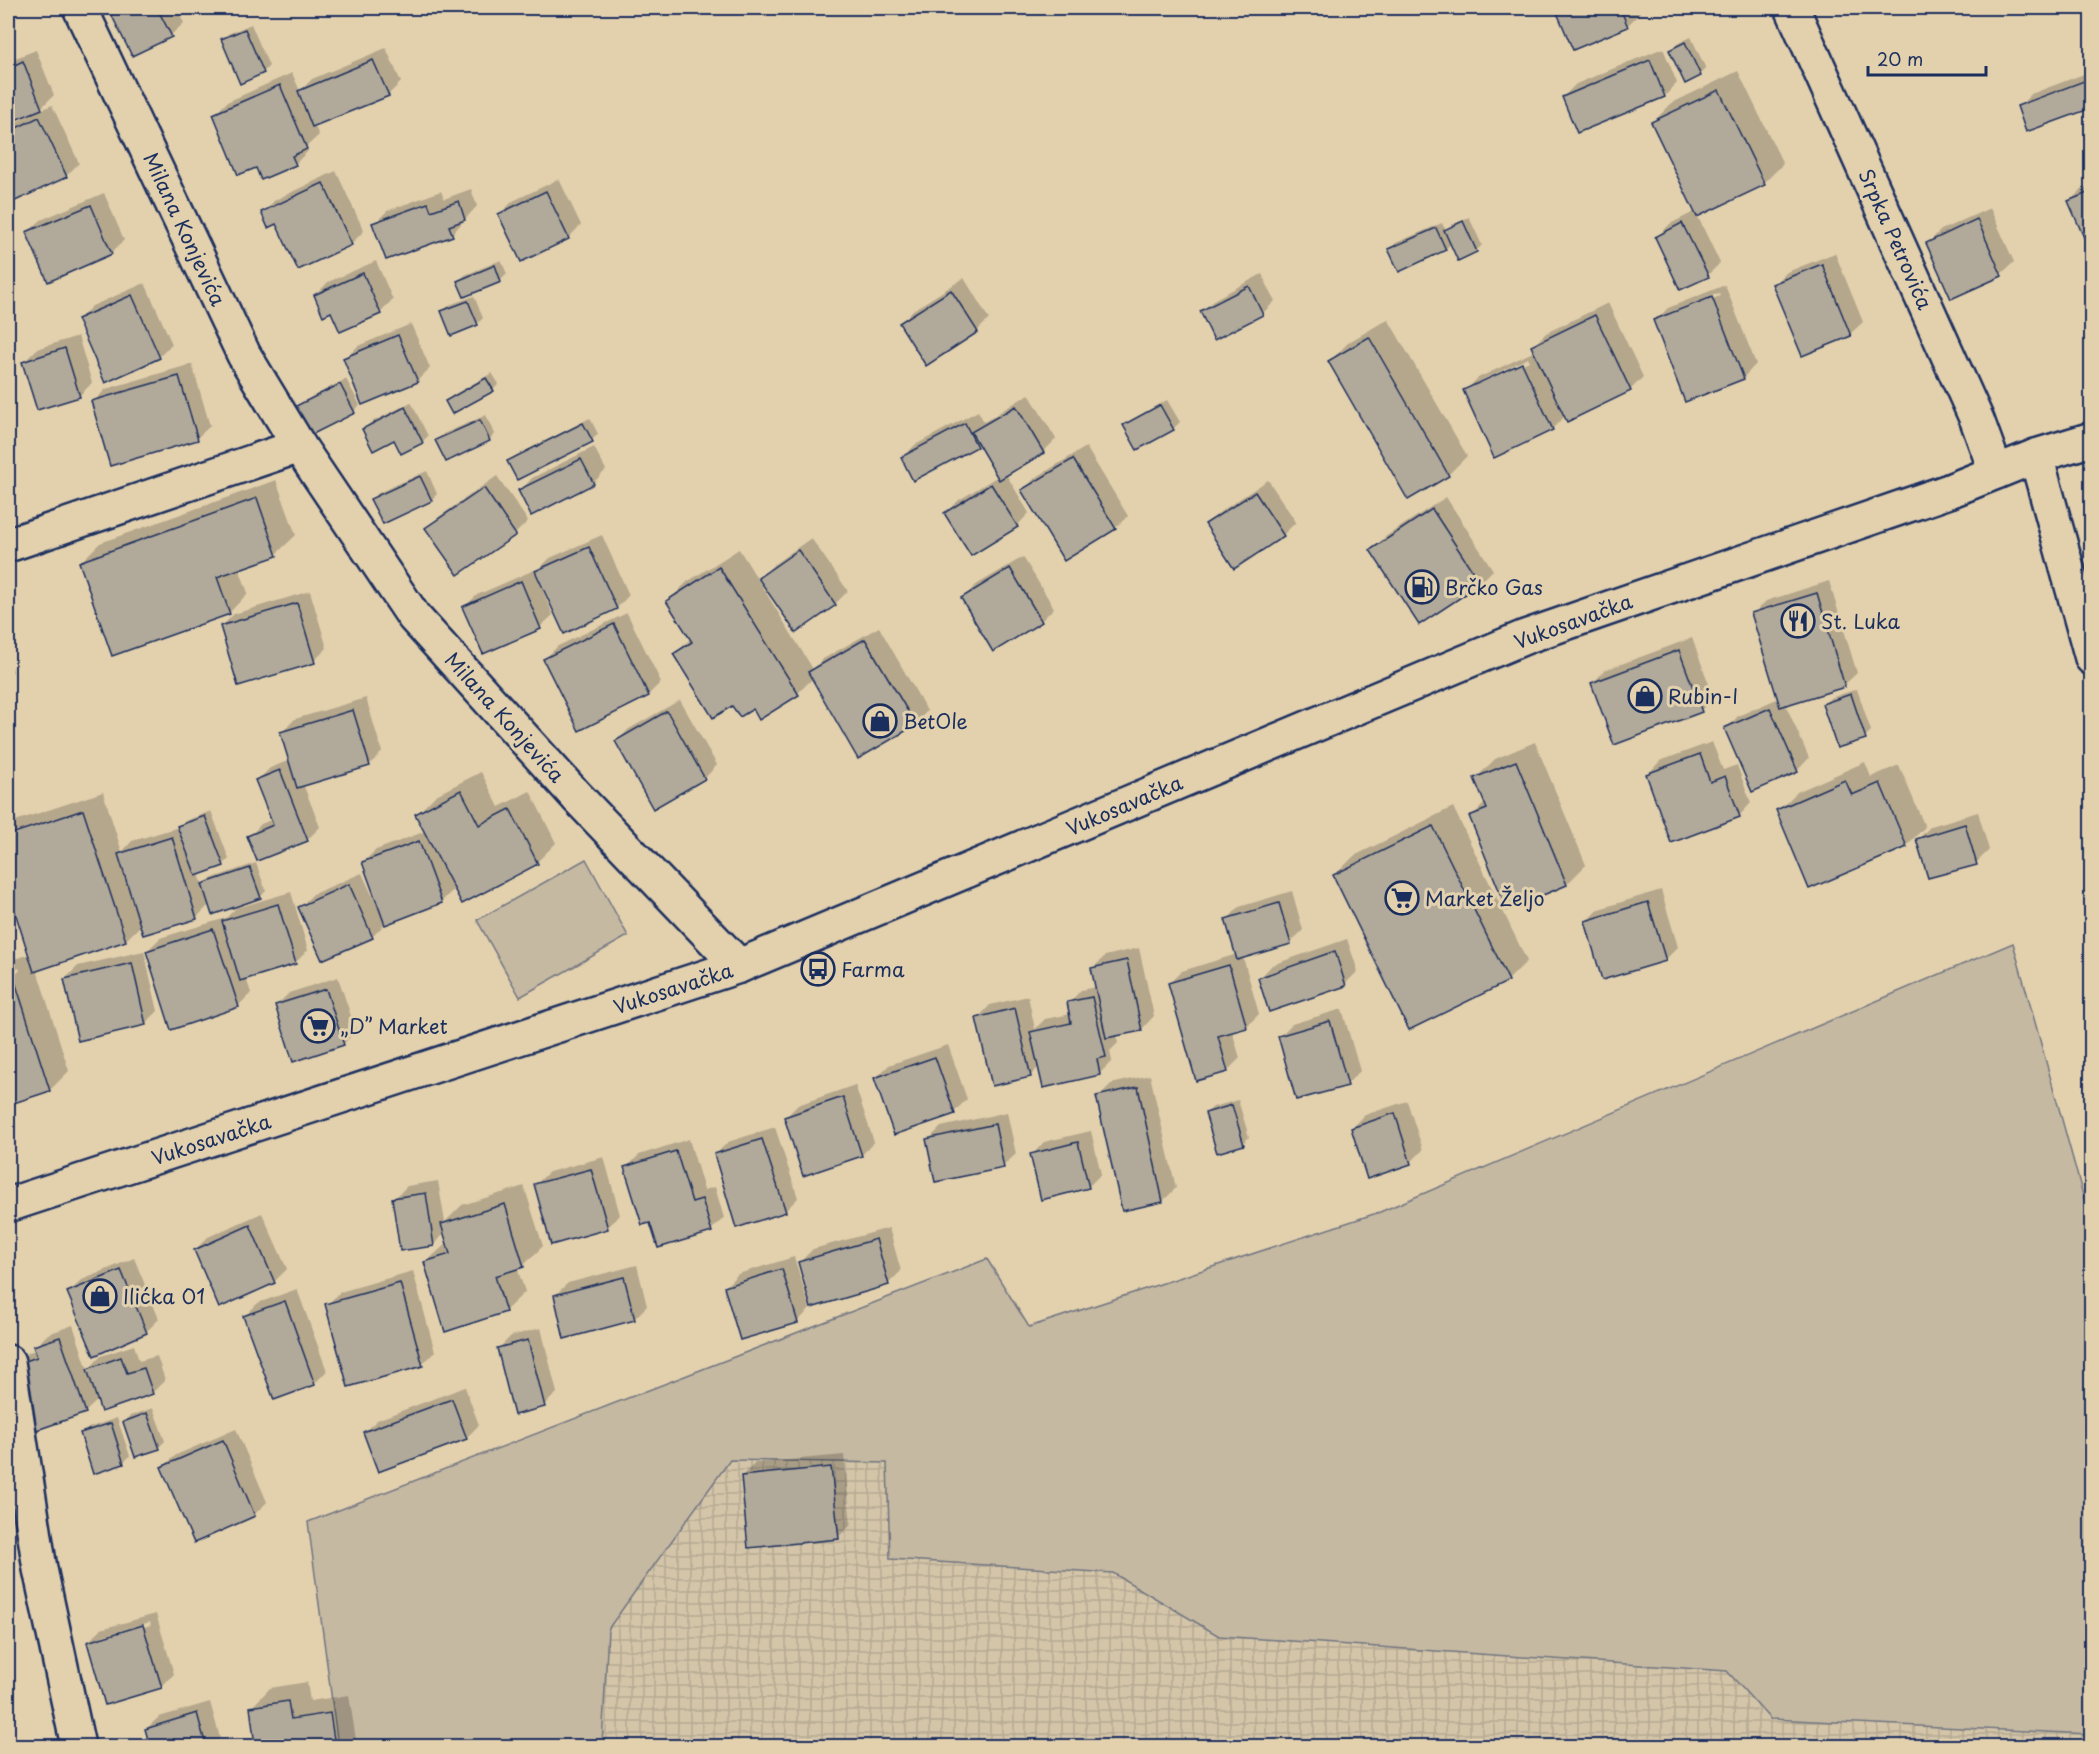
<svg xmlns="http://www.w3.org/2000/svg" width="2099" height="1754" font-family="'Playpen Sans',sans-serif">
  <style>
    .industrial { fill: url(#industrial-grid) }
    .grass { fill: #c6b9a2; stroke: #707480; stroke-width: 1.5 }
    .shadow { fill: #0003; fill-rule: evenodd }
    .building { fill: #b1a99a; stroke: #1b2f5e; stroke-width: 1.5 }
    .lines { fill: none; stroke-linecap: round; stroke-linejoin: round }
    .minor-casing { stroke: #1b2f5e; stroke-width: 38 }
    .major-casing { stroke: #1b2f5e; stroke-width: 38 }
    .minor { stroke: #e3d1ae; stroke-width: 33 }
    .major { stroke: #e3d1ae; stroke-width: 33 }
    .labels { text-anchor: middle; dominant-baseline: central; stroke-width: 6; stroke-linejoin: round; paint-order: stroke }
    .street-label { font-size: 20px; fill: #1b2f5e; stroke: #e3d1ae }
    .poi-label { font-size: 20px; fill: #1b2f5e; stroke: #e3d1ae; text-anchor: start }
  </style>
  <defs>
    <pattern id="industrial-grid" width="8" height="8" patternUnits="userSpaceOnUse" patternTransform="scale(1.5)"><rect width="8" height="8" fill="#d4c5a8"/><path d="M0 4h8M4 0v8" fill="none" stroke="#b5aa93"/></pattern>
  </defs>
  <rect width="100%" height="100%" fill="#e3d1ae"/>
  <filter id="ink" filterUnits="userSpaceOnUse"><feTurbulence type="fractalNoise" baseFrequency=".0167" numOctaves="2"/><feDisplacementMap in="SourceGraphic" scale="12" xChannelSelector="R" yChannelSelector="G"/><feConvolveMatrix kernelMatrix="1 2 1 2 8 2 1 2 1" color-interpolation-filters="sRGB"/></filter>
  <g filter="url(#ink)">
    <!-- industrial -->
    <polygon class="industrial" points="730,1460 887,1463 890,1559 1113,1573 1219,1636 1727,1671 1770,1719 2092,1734 2091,1746 602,1746 608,1629"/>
    <!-- grass -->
    <g class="grass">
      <polygon points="586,859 628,936 520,997 477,920"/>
      <polygon points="2013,943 2091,1224 2091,1734 1770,1719 1727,1671 1219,1636 1113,1573 890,1559 887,1463 730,1460 608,1629 602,1746 338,1746 308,1522 987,1259 1029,1327 1380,1212"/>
    </g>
    <!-- shadow -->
    <g class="shadow">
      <polygon points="110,8 176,8 184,23 171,35 133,54"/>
      <polygon points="1557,8 1638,8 1640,13 1627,26 1574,48"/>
      <polygon points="251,24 269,66 263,72 222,40 228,34"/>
      <polygon points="1691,37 1706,69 1700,75 1671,50 1677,44"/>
      <polygon points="386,48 401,82 388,95 314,125 319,135 306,147 308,151 295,164 257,166 214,115 227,102 292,73 300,91 312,79"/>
      <polygon points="1663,48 1677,83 1665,96 1578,131 1563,97 1576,84"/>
      <polygon points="36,50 54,95 38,111 52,105 79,163 66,176 11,201 8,192 8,126 32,114 31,112 8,122 8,61"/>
      <polygon points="1738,71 1783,164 1764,183 1698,217 1720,263 1708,275 1657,237 1670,224 1696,211 1653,122 1672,103"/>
      <polygon points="2092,71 2092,106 2019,107 2031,94"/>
      <polygon points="336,171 364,231 351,244 277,222 263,213 275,200"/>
      <polygon points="559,179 581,225 568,238 500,214 513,201"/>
      <polygon points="2092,185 2092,253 2070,201 2082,189"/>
      <polygon points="471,189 477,206 452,234 374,224 387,211 441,191 444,199"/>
      <polygon points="104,193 124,240 111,253 28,232 41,220"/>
      <polygon points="1990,208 2014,262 2001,274 1952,297 1928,243 1941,230"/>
      <polygon points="1469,217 1482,245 1476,251 1451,243 1446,249 1390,249 1396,243 1442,223 1446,231 1452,225"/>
      <polygon points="1835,253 1863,322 1850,334 1802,354 1774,285 1787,272"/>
      <polygon points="501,260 507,274 501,280 465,296 459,281 465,275"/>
      <polygon points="376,261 393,300 380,313 316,295 328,282"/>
      <polygon points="1262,274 1275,301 1262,314 1215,338 1202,312 1215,299"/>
      <polygon points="964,278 989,319 977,331 901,323 913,310"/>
      <polygon points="145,283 172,344 159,357 79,319 92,306"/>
      <path d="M 1725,285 L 1756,364 L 1744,377 L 1686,400 L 1655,321 L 1668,308 ZM 1719,293 L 1720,296 L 1668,316 L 1668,313 Z"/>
      <polygon points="474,296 483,318 477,324 443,311 449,305"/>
      <path d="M 1608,303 L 1643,377 L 1630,390 L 1566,415 L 1552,429 L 1465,391 L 1478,378 L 1535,351 L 1533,346 L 1546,333 ZM 1528,358 L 1529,361 L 1478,385 L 1478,382 Z"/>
      <polygon points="1388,319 1467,456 1448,475 1330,361 1349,342"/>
      <polygon points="411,324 430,368 417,381 345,359 358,346"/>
      <polygon points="78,336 92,383 80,395 38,408 24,362 37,349"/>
      <polygon points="192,364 210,426 197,438 93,402 106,389"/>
      <polygon points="492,373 499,384 493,390 447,401 453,395"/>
      <polygon points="346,379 360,405 354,411 294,409 300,403"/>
      <polygon points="1029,394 1056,439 1043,452 1006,474 1029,513 1017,526 946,513 959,500 998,476 979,443 913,479 902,458 915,445 978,411 984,422"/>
      <polygon points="1167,400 1180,422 1174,428 1138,448 1125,426 1131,420"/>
      <polygon points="411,402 428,436 422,442 402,452 395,438 364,429 370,423"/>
      <polygon points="486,415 495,434 489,440 437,440 443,434"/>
      <polygon points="590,418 598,434 592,440 509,462 515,456"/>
      <polygon points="594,447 606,470 593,483 520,491 532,478"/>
      <polygon points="1086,447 1128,516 1115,528 1023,491 1035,478"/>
      <polygon points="427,471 437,494 431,500 372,499 378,493"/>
      <polygon points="497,476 528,521 515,534 427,528 440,516"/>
      <polygon points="276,480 296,535 276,554 239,568 248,593 229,613 81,562 100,543"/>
      <polygon points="1268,480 1296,522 1283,535 1207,525 1220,512"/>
      <polygon points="1446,497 1493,570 1480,583 1419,622 1372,550 1385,537"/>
      <polygon points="602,535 629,595 617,608 542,582 540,584 553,615 540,627 483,652 464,607 477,595 534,570 535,573 550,558"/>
      <polygon points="811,538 848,591 835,604 760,579 758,580 813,669 823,659 879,627 927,711 915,724 813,678 798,693 753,707 733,704 675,654 691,638 668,601 687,582 739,549 758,580 773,565"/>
      <polygon points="1023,557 1054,608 1041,621 963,598 976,585"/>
      <polygon points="1829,581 1857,673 1844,685 1785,703 1809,758 1797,771 1726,729 1738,716 1779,698 1753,614 1766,601"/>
      <polygon points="310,591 327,648 314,661 222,626 234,614"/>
      <polygon points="627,613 661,682 648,695 545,659 558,646"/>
      <polygon points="1692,638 1714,698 1701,710 1593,683 1605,670"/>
      <polygon points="8,656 13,671 8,677"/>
      <polygon points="1857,689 1871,731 1865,737 1824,704 1830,698"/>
      <polygon points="366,698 382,752 369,765 303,784 320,827 307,840 249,837 261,824 273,819 257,781 270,768 290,760 282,732 295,719"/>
      <polygon points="680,700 717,765 705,778 654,807 617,741 629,729"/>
      <polygon points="1535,742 1586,865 1567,884 1471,817 1486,802 1476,778 1495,759"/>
      <polygon points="1712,742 1723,770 1737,765 1751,803 1739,816 1648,774 1660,761"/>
      <polygon points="1865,762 1871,777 1899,765 1925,827 1906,846 1778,811 1797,792"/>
      <polygon points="481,772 499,807 530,791 556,843 537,862 455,888 441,902 385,924 372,937 300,907 313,894 362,873 376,904 379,903 363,862 376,850 426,831 417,814 436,795"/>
      <polygon points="103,792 122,852 132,841 179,827 185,821 211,811 229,859 223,865 199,874 203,885 210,879 256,863 266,891 260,897 210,904 196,918 141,925 126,940 37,970 69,1071 50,1090 8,1104 8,975 20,971 19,968 8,972 8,961 30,954 8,885 8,826 12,822"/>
      <polygon points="1453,807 1527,961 1508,980 1335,875 1354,856"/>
      <polygon points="1978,812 1989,850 1976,863 1918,839 1931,826"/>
      <polygon points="1661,890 1678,947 1665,960 1586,921 1599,909"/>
      <polygon points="1292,891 1303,930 1291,942 1243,957 1259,1014 1246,1027 1232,1031 1240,1058 1227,1071 1169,983 1182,971 1237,954 1227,920 1239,907"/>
      <polygon points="291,892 308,950 295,963 246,978 251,993 238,1006 147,951 160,938 226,918 236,908"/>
      <polygon points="1347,939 1358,971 1345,984 1260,978 1272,965"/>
      <polygon points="1139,948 1154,1016 1142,1029 1116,1035 1118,1043 1110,1051 1112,1061 1100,1073 1040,1066 1031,1075 993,1084 978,1018 990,1005 1028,996 1035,1029 1045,1019 1071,1014 1069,1003 1081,990 1096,987 1092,969 1105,956"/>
      <polygon points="144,951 158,1011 145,1024 65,979 78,966"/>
      <polygon points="338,977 356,1031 343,1044 276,1006 289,993"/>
      <polygon points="1342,1009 1360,1071 1347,1084 1279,1037 1292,1024"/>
      <polygon points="948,1045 967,1099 954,1112 895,1133 876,1078 889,1065"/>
      <polygon points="1150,1075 1176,1188 1163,1201 1124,1210 1098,1097 1111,1084"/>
      <polygon points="855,1085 874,1142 862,1155 785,1118 798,1105"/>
      <polygon points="1238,1100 1249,1137 1243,1143 1206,1113 1213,1107"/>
      <polygon points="1407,1101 1423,1150 1410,1163 1352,1128 1365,1115"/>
      <polygon points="1007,1112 1016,1154 1003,1166 928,1140 941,1127"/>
      <polygon points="775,1127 798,1198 785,1211 715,1155 728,1142"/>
      <polygon points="1091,1131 1101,1174 1088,1187 1032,1155 1044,1142"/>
      <polygon points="689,1139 704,1190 715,1187 724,1218 711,1230 651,1221 626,1168 639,1155"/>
      <polygon points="604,1157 620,1215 607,1228 536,1184 549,1172"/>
      <polygon points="438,1181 445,1222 462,1205 524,1186 543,1246 524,1265 517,1267 525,1292 505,1311 425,1263 448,1242 445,1233 433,1245 394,1199 407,1186"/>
      <polygon points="262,1213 287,1269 274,1282 195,1250 208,1237"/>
      <polygon points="889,1228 901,1271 888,1284 800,1262 813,1249"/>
      <polygon points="794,1257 810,1309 797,1322 725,1287 738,1274"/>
      <polygon points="134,1258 159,1319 146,1332 69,1292 82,1280"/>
      <polygon points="637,1265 647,1306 634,1319 555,1295 568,1283"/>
      <polygon points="413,1271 435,1352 422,1364 327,1305 340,1292"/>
      <polygon points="297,1289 327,1371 314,1384 245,1316 258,1303"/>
      <polygon points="73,1325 88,1370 101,1356 134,1345 139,1361 157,1356 165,1380 152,1393 99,1399 85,1412 16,1365 29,1352 36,1350 35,1347 48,1334"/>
      <polygon points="541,1328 557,1393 544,1405 499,1348 511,1336"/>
      <polygon points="465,1387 479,1425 466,1438 364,1433 377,1420"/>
      <polygon points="153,1408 165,1441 159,1447 124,1422 130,1416"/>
      <polygon points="117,1418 130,1456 124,1462 94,1472 82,1434 88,1428"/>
      <polygon points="236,1429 267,1502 254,1515 163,1467 176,1455"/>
      <polygon points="844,1455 851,1525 838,1537 742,1476 755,1463"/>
      <path d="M 156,1614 L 174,1674 L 161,1687 L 88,1642 L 101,1629 ZM 150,1622 L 151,1625 L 102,1639 L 102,1636 Z"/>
      <polygon points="307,1682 310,1701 349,1695 357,1746 257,1746 251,1708 270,1688"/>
      <polygon points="210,1702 220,1738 212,1746 151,1746 146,1729 159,1717"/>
      <polygon points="1338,1738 1470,1746 1329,1746"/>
    </g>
    <!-- building -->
    <g class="building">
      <polygon points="108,8 157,8 172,37 132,56"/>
      <polygon points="1555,8 1620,8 1628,27 1573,50"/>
      <polygon points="245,29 264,73 240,84 221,39"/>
      <polygon points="1685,42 1701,76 1685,84 1669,50"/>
      <polygon points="373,60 389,96 312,127 298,91"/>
      <polygon points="1650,60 1665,97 1577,133 1562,97"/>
      <polygon points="23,61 42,109 8,123 8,68"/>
      <polygon points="2092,78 2092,108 2026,132 2017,106"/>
      <polygon points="280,85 307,149 292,156 296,165 261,180 256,168 238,175 213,114"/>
      <polygon points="1719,90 1765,185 1697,217 1651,122"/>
      <polygon points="39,117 67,177 11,203 8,196 8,132"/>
      <polygon points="323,183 352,245 298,270 276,224 268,228 261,212"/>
      <polygon points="546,191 569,239 521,262 498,214"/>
      <polygon points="2092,191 2092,256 2068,201"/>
      <polygon points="459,201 465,220 449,226 453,236 386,260 372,223 428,203 431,211"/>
      <polygon points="91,205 112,254 48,282 26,232"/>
      <polygon points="1977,219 2002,276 1951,299 1926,243"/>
      <polygon points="1463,221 1477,252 1458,261 1444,230"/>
      <polygon points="1682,223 1709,277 1680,290 1655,237"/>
      <polygon points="1436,228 1446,250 1399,272 1388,249"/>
      <polygon points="1822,264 1851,336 1802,356 1772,284"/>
      <polygon points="495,265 501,282 464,297 457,281"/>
      <polygon points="363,273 381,314 340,332 331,312 323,316 314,295"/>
      <polygon points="1249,286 1263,315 1214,340 1200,311"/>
      <polygon points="951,290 978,332 926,366 899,323"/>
      <polygon points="132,295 160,358 105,383 77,319"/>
      <polygon points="1712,297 1744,379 1685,402 1653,320"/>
      <polygon points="468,301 478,325 451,336 441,311"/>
      <polygon points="1595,315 1631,391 1567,422 1531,346"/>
      <polygon points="398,335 418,382 362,405 343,358"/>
      <polygon points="1369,337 1449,476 1408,500 1328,361"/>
      <polygon points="65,348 80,397 37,410 22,362"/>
      <polygon points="1522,363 1553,430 1494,458 1463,390"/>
      <polygon points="179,376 198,440 110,466 91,401"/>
      <polygon points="486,378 494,391 452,414 445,401"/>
      <polygon points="340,384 355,413 307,437 292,408"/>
      <polygon points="1160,405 1174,430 1137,450 1123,425"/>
      <polygon points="1016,406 1044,453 999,480 971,432"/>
      <polygon points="405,407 423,443 401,454 394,440 373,451 362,429"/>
      <polygon points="480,420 490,441 446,462 435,440"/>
      <polygon points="583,423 593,442 517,480 507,461"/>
      <polygon points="965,423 977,447 913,481 901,457"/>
      <polygon points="581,459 594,484 531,516 518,490"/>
      <polygon points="1073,459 1116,529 1064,561 1021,490"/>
      <polygon points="420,476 432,501 383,524 370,499"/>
      <polygon points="991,484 1018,527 971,556 944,513"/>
      <polygon points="484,488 516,535 458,575 425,528"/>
      <polygon points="1255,492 1284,536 1234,569 1205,524"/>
      <polygon points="257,498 277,556 217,577 230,614 112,656 79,562"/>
      <polygon points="1432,509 1481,584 1419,625 1370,550"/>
      <polygon points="589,547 617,609 564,634 535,571"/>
      <polygon points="798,550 836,605 796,633 758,578"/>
      <polygon points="719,567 799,695 759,720 753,709 740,717 732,706 713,718 673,654 692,642 666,601"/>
      <polygon points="1010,568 1042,622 993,652 961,598"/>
      <polygon points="521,581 541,629 483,654 462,607"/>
      <polygon points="1817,593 1845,687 1780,707 1751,613"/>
      <polygon points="297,603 315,663 238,686 220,626"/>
      <polygon points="614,624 649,696 579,731 543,659"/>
      <polygon points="865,639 916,725 858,759 808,672"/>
      <polygon points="1679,650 1702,712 1614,745 1591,683"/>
      <polygon points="1851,694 1866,739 1837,748 1822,704"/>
      <polygon points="1770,708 1798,772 1752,792 1724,728"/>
      <polygon points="353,710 370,766 297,788 280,732"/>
      <polygon points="667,711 705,779 653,809 615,741"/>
      <polygon points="1700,754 1710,782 1725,776 1740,817 1671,843 1646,774"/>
      <polygon points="1516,761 1567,885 1507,910 1469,816 1487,809 1474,778"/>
      <polygon points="280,770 308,841 257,861 247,836 273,825 255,780"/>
      <polygon points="1845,780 1852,795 1880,783 1907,847 1809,889 1776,810"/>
      <polygon points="461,790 479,825 510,809 538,864 462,904 415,814"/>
      <polygon points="83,810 126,941 34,972 8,890 8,835"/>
      <polygon points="205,816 224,866 196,876 177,826"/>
      <polygon points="1965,824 1977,865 1928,878 1916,839"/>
      <polygon points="1433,826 1509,981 1409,1030 1333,875"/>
      <polygon points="172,837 197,919 143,935 118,854"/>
      <polygon points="419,841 442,903 385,925 362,862"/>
      <polygon points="250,868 261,898 212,915 202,884"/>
      <polygon points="349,884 373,938 322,960 298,907"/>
      <polygon points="1648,902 1666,961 1602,980 1585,921"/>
      <polygon points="1279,903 1291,944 1237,960 1225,919"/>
      <polygon points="278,904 296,964 240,981 222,921"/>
      <polygon points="213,929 239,1007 171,1030 146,951"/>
      <polygon points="1335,951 1346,986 1269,1012 1258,978"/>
      <polygon points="1127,960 1142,1031 1106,1038 1091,968"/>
      <polygon points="132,963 146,1025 78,1041 64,979"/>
      <polygon points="1229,965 1247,1028 1218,1036 1228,1072 1196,1081 1168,983"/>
      <polygon points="12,972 50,1091 8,1105 8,973"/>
      <polygon points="326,989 344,1045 293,1062 275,1005"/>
      <polygon points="1092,997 1106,1057 1097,1059 1100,1075 1043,1088 1030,1032 1071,1023 1067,1002"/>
      <polygon points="1015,1008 1031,1077 992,1086 976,1018"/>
      <polygon points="1330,1021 1348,1086 1296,1100 1278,1036"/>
      <polygon points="935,1057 955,1114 894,1135 874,1078"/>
      <polygon points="1138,1087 1163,1202 1122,1211 1096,1096"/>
      <polygon points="843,1097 862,1156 803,1176 784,1117"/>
      <polygon points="1232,1105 1244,1145 1217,1153 1205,1113"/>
      <polygon points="1395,1113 1411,1164 1367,1179 1351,1128"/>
      <polygon points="995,1124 1004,1168 935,1182 926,1139"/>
      <polygon points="762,1139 786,1212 736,1228 714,1154"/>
      <polygon points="1078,1142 1089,1188 1041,1200 1030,1154"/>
      <polygon points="676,1151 692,1202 702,1199 712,1232 658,1248 650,1223 642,1225 624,1167"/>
      <polygon points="591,1169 608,1229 551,1245 534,1184"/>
      <polygon points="426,1193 434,1246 400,1251 392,1198"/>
      <polygon points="505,1204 524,1267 495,1276 506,1312 445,1332 424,1262 450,1254 441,1224"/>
      <polygon points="250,1225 275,1283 219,1308 194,1250"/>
      <polygon points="876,1239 889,1285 811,1308 798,1262"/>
      <polygon points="782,1269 798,1323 740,1340 724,1287"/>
      <polygon points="121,1270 147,1333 94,1356 67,1292"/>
      <polygon points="624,1277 635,1320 564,1339 554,1295"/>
      <polygon points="400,1283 423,1366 348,1387 325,1304"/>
      <polygon points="285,1301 315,1385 274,1400 243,1316"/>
      <polygon points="60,1337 86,1413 37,1430 14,1365 37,1357 33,1346"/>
      <polygon points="528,1340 545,1407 514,1415 497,1348"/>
      <polygon points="121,1357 127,1373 144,1368 153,1394 101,1412 87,1369"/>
      <polygon points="452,1399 467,1439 378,1472 363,1432"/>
      <polygon points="147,1413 160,1449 135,1457 123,1422"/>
      <polygon points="111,1423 124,1464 93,1474 80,1433"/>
      <polygon points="223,1440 255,1516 194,1543 161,1467"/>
      <polygon points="831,1467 839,1539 748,1548 741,1476"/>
      <polygon points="143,1625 162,1688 105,1705 87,1642"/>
      <polygon points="288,1701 291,1719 330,1713 335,1746 255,1746 250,1707"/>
      <polygon points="197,1713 206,1746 150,1746 145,1729"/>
    </g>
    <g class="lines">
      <defs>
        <g id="minor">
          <polyline points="80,8 244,355 299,446 414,617 577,797 739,966"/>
          <polyline points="1792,8 1977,420 1996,472"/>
          <polyline points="2036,456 2092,658"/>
          <polyline points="8,545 299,446"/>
          <polyline points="8,1362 40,1569 78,1746"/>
        </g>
        <polyline id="major" points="8,1205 739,966 1525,637 1949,491 2036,456 2092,439"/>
      </defs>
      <!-- minor casing -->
      <use href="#minor" class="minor-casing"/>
      <!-- major casing -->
      <use href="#major" class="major-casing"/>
      <!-- minor -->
      <use href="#minor" class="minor"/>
      <!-- major -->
      <use href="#major" class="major"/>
    </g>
  </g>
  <!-- icons -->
  <defs>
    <symbol id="fuel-ring" viewBox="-11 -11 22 22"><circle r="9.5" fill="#e3d1ae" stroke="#1b2f5e" stroke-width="1.5"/><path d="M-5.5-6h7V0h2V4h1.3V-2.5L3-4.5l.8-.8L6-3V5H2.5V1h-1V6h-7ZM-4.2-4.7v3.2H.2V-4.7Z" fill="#1b2f5e"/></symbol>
    <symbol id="restaurant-ring" viewBox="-11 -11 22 22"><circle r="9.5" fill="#e3d1ae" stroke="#1b2f5e" stroke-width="1.5"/><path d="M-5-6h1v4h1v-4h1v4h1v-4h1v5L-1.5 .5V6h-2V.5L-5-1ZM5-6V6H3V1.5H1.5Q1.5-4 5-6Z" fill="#1b2f5e"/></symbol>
    <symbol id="shop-ring" viewBox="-11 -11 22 22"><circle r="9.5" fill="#e3d1ae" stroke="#1b2f5e" stroke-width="1.5"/><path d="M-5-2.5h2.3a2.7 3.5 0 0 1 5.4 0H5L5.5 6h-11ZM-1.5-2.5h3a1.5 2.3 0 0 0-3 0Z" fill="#1b2f5e"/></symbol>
    <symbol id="supermarket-ring" viewBox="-11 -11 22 22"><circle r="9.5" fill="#e3d1ae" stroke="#1b2f5e" stroke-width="1.5"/><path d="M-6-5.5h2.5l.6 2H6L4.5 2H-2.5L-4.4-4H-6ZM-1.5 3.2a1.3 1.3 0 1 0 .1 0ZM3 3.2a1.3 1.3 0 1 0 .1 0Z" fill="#1b2f5e"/></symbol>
    <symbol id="bus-ring" viewBox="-11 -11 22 22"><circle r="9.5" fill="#e3d1ae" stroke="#1b2f5e" stroke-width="1.5"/><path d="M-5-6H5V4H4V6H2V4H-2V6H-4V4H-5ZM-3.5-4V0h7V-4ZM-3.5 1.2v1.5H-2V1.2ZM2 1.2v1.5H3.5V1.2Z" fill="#1b2f5e"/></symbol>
  </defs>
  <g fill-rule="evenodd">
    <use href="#fuel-ring" x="1403" y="568" width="38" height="38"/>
    <use href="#restaurant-ring" x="1779" y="602" width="38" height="38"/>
    <use href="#shop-ring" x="1626" y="677" width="38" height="38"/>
    <use href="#shop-ring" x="861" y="702" width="38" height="38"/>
    <use href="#supermarket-ring" x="1383" y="879" width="38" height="38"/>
    <use href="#bus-ring" x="799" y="950" width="38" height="38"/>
    <use href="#supermarket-ring" x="299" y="1007" width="38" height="38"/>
    <use href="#shop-ring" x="81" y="1277" width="38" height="38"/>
  </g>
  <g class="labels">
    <!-- street labels -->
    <g class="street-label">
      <text transform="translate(185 229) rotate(65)">Milana Konjevića</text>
      <text transform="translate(1896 239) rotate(66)">Srpka Petrovića</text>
      <text transform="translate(1573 621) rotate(-20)">Vukosavačka</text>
      <text transform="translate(505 717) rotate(48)">Milana Konjevića</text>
      <text transform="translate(1124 805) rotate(-23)">Vukosavačka</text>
      <text transform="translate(673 988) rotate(-18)">Vukosavačka</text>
      <text transform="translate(211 1139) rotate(-18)">Vukosavačka</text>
    </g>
    <!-- poi labels -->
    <g class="poi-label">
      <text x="1445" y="587">Brčko Gas</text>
      <text x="1821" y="621">St. Luka</text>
      <text x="1668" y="696">Rubin-I</text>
      <text x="903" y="721">BetOle</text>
      <text x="1425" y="898">Market Željo</text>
      <text x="841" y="969">Farma</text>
      <text x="341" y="1026">„D” Market</text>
      <text x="123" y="1296">Ilićka 01</text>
    </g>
  </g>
  <!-- margin -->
  <rect width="2099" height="1754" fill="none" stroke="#e3d1ae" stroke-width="30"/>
  <rect x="15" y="15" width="2069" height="1724" fill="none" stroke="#1b2f5e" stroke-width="2" filter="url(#ink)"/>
  <!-- scale -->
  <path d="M1868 66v9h118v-9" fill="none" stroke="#1b2f5e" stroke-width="3"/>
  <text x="1877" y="66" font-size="18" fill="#1b2f5e" stroke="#e3d1ae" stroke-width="4.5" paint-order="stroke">20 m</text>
</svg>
